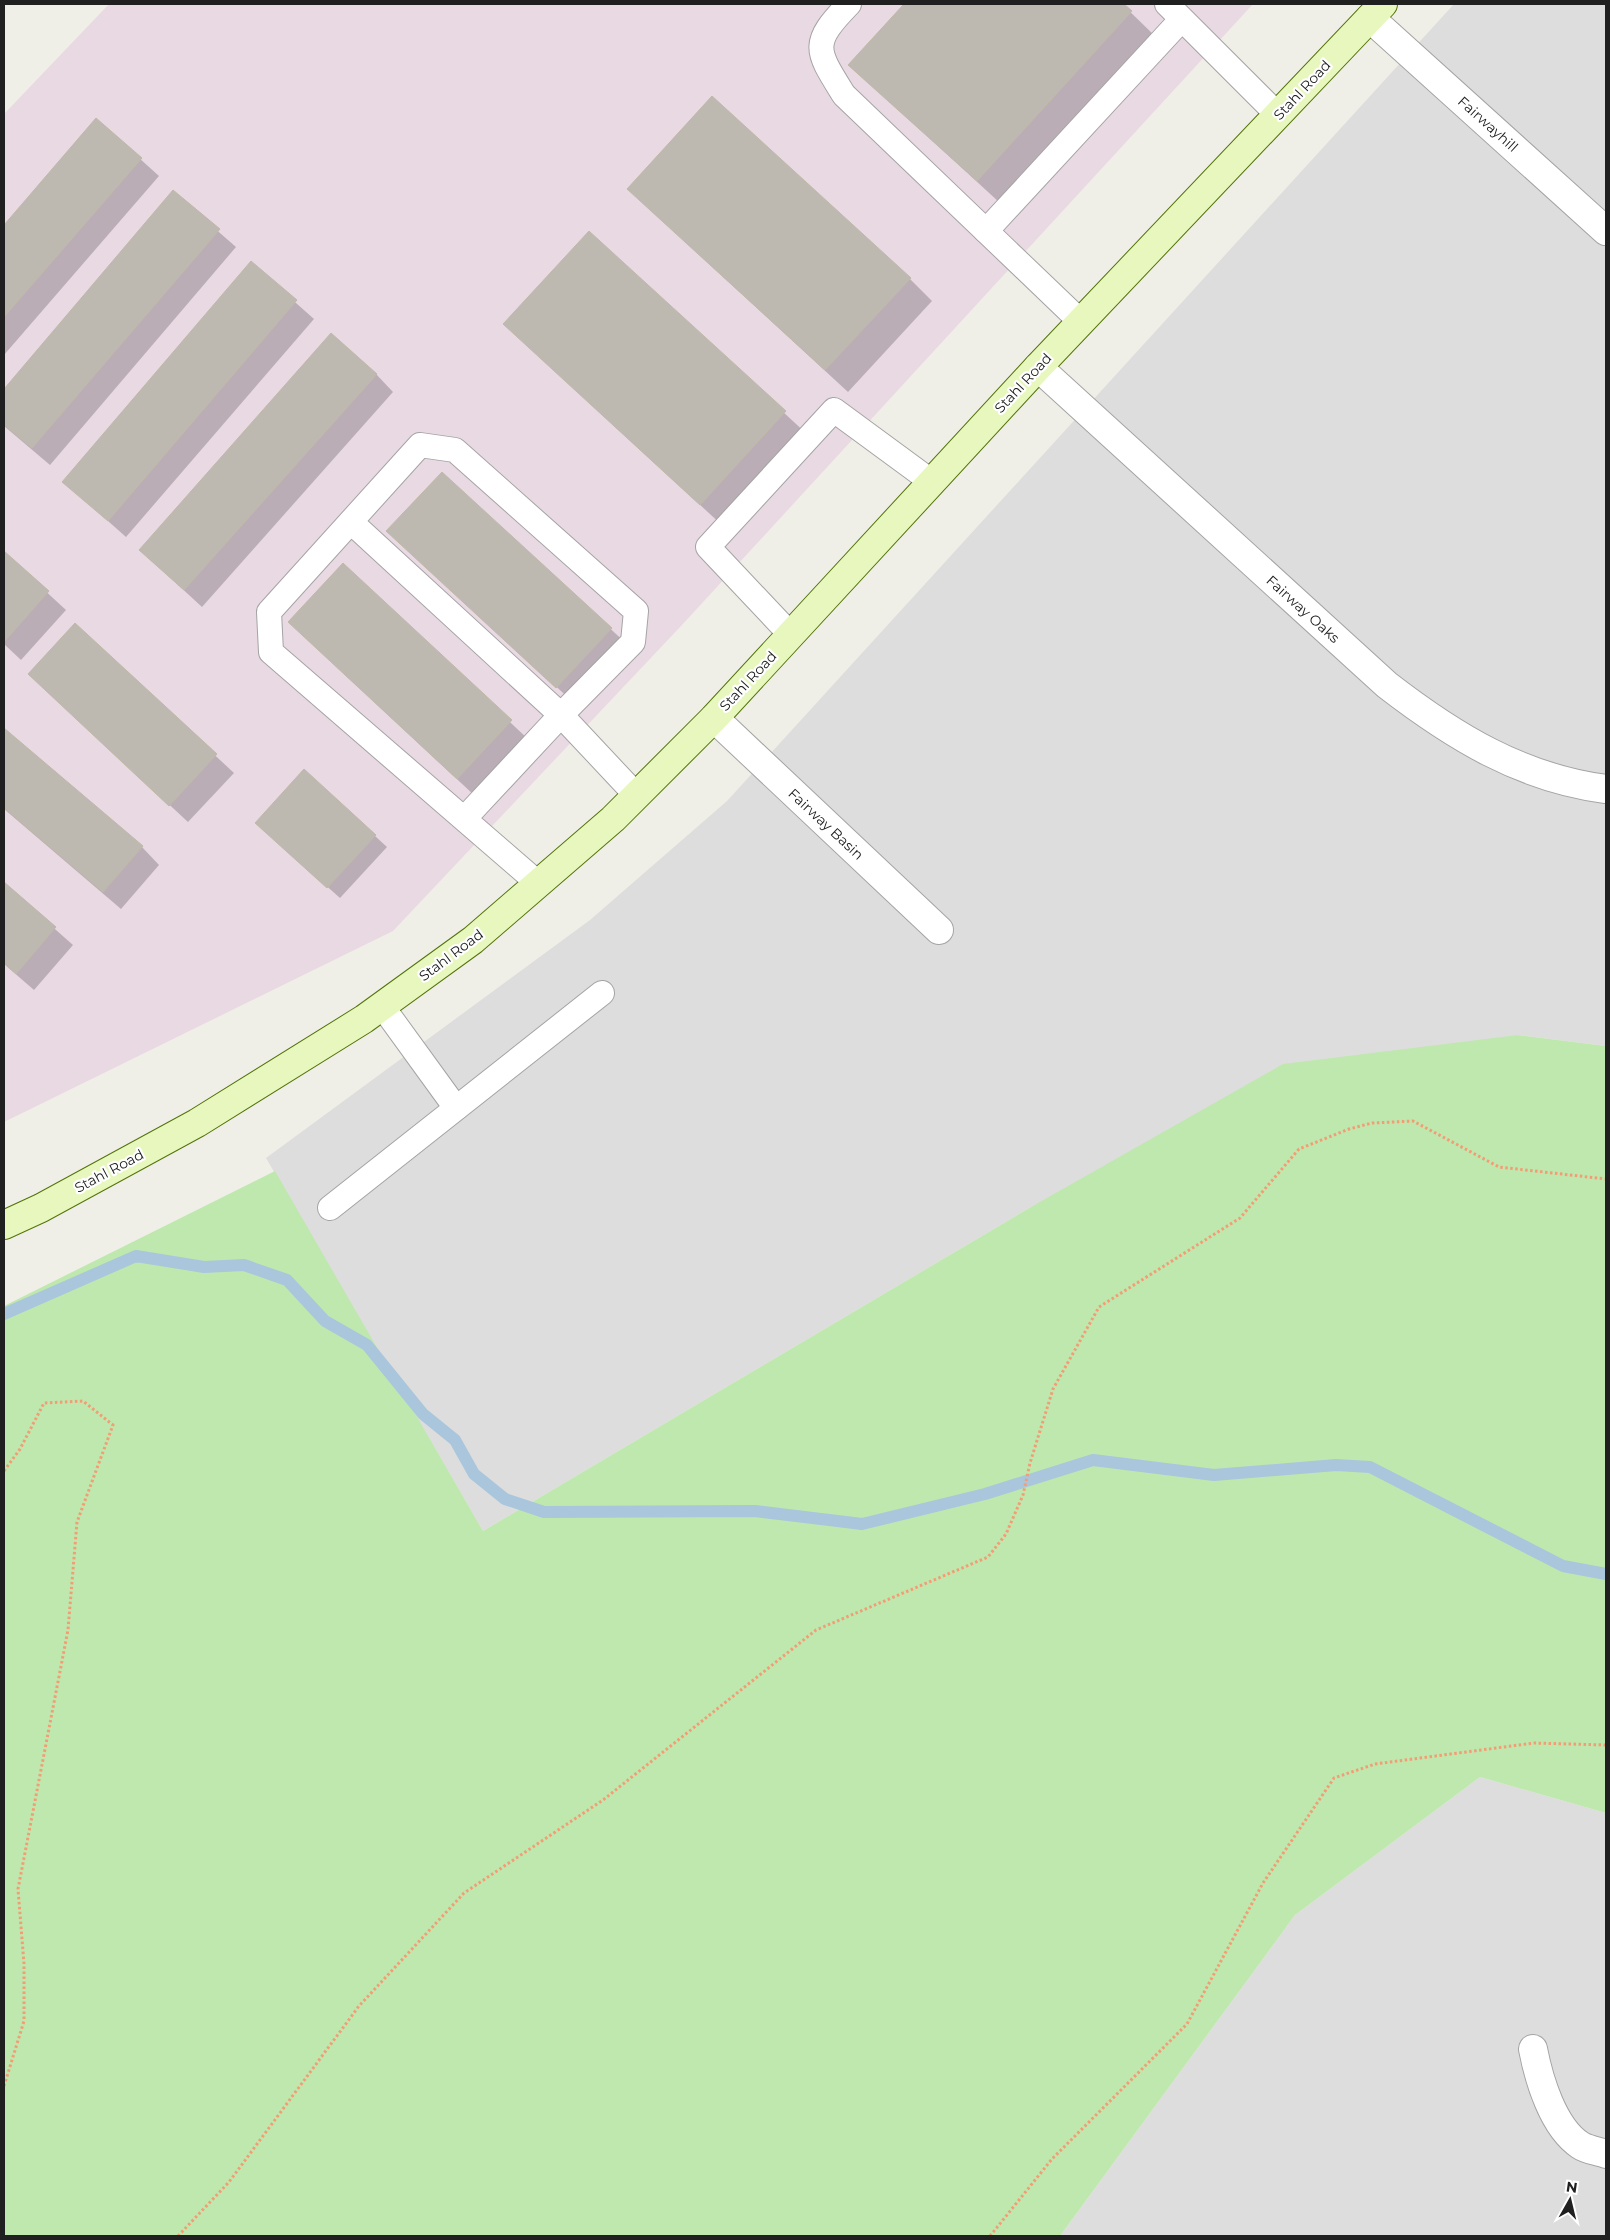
<svg xmlns="http://www.w3.org/2000/svg" width="1610" height="2240" font-family="Montserrat,sans-serif">
  <style>
    .residential { fill: #dedddd }
    .industrial { fill: #e9d9e3 }
    .grass { fill: #bfe8af }
    .shadow { fill: #0003 }
    .lines { fill: none; stroke-linecap: round; stroke-linejoin: round }
    .stream { stroke: #a9c6dc; stroke-width: 12 }
    .building { fill: #bdb8b0; stroke: #c1b9aa }
    .lane-casing { stroke: #a4a4a4; stroke-width: 26 }
    .street-casing { stroke: #a4a4a4; stroke-width: 30 }
    .secondary-casing { stroke: #52740a; stroke-width: 30 }
    .path { stroke: #f49c74; stroke-width: 3; stroke-dasharray: 2.5 2.5; stroke-linecap: butt }
    .lane { stroke: #fff; stroke-width: 24 }
    .street { stroke: #fff; stroke-width: 28 }
    .secondary { stroke: #e8f7be; stroke-width: 28 }
    .labels { text-anchor: middle; dominant-baseline: central; stroke-width: 4.5; stroke-linejoin: round; paint-order: stroke }
    .street-label { font-size: 14px; fill: #202020; stroke: #fff }
  </style>
  <rect width="100%" height="100%" fill="#f0efe7"/>
  <!-- residential -->
  <g class="residential">
    <polygon points="1454,4 1606,4 1606,1046 1518,1035 1031,1207 483,1531 266,1158 590,920 727,801"/>
    <polygon points="1480,1777 1606,1813 1606,2236 1060,2236 1295,1915"/>
  </g>
  <!-- industrial -->
  <polygon class="industrial" points="109,4 1253,4 681,626 393,931 4,1122 4,114"/>
  <!-- grass -->
  <polygon class="grass" points="1518,1035 1606,1046 1606,1813 1480,1777 1295,1915 1060,2236 4,2236 4,1306 275,1171 483,1531 1031,1207 1283,1064"/>
  <!-- shadow -->
  <g class="shadow">
    <polygon points="906,4 1122,4 1154,35 1000,203 850,65"/>
    <polygon points="97,120 159,176 4,355 4,227"/>
    <polygon points="628,189 910,279 932,301 848,392"/>
    <polygon points="173,192 236,247 50,465 4,426 4,390"/>
    <polygon points="589,233 808,435 724,527 504,324"/>
    <polygon points="251,263 314,319 126,537 64,482"/>
    <polygon points="376,374 393,392 202,607 140,550"/>
    <polygon points="442,473 629,646 575,704 388,531"/>
    <polygon points="4,553 66,610 21,660 4,644"/>
    <polygon points="343,565 528,739 475,796 307,639"/>
    <polygon points="75,625 234,773 188,822 47,691"/>
    <polygon points="4,730 142,847 159,865 121,909 4,809"/>
    <polygon points="268,834 375,836 387,847 340,898"/>
    <polygon points="4,884 73,945 34,990 4,964"/>
  </g>
  <g class="lines">
    <!-- stream -->
    <polyline class="stream" points="4,1314 136,1256 204,1267 244,1265 287,1280 325,1321 367,1345 423,1414 455,1440 474,1474 505,1499 544,1512 755,1511 862,1524 985,1494 1093,1460 1214,1475 1336,1465 1370,1467 1563,1566 1606,1574"/>
  </g>
  <!-- building -->
  <g class="building">
    <polygon points="904,4 1124,4 1132,11 977,181 848,65"/>
    <polygon points="712,96 911,278 825,370 627,189"/>
    <polygon points="96,118 142,158 4,317 4,225"/>
    <polygon points="173,190 220,229 32,448 4,425 4,389"/>
    <polygon points="589,231 786,411 700,505 503,324"/>
    <polygon points="251,261 297,300 108,521 62,482"/>
    <polygon points="331,333 377,374 184,590 139,550"/>
    <polygon points="442,472 612,628 556,688 386,531"/>
    <polygon points="4,551 49,591 4,642"/>
    <polygon points="343,563 512,720 457,779 288,622"/>
    <polygon points="75,623 217,754 169,806 28,674"/>
    <polygon points="4,728 143,846 103,892 4,808"/>
    <polygon points="304,769 376,835 327,888 255,823"/>
    <polygon points="4,882 56,927 16,974 4,963"/>
  </g>
  <g class="lines">
    <defs>
      <g id="lane">
        <path d="M 849,4 C 810,44 816,50 844,95 L 1081,322"/>
        <polyline points="1167,4 1278,115"/>
        <polyline points="986,231 1181,20"/>
        <polyline points="351,522 561,715 637,796"/>
        <polyline points="791,635 708,547 834,410 932,482"/>
        <polyline points="464,819 561,715 633,642 636,611 455,450 420,445 269,612 271,652 539,884"/>
        <polyline points="382,1006 456,1108"/>
        <polyline points="330,1208 602,993"/>
      </g>
      <g id="street">
        <polyline points="1370,18 1606,231"/>
        <path d="M 1038,367 L 1387,685 C 1453,736 1521,778 1606,789"/>
        <polyline points="714,718 939,930"/>
        <path d="M 1533,2049 C 1539,2080 1553,2127 1580,2145 C 1587,2150 1598,2151 1606,2154"/>
      </g>
      <polyline id="secondary" points="4,1225 41,1208 197,1123 364,1019 473,940 613,819 714,718 1038,367 1383,4"/>
    </defs>
    <!-- lane casing -->
    <use href="#lane" class="lane-casing"/>
    <!-- street casing -->
    <use href="#street" class="street-casing"/>
    <!-- secondary casing -->
    <use href="#secondary" class="secondary-casing"/>
    <!-- path -->
    <g class="path">
      <polyline points="4,1471 20,1449 44,1403 83,1401 113,1425 77,1522 68,1630 18,1889 24,1964 24,2021 4,2086"/>
      <polyline points="178,2236 229,2182 359,2006 464,1893 603,1800 816,1630 988,1557 1006,1534 1023,1495 1030,1463 1053,1389 1099,1307 1240,1218 1299,1149 1349,1129 1372,1123 1413,1121 1499,1167 1606,1179"/>
      <polyline points="990,2236 1052,2159 1187,2024 1263,1883 1334,1778 1375,1764 1534,1743 1606,1745"/>
    </g>
    <!-- lane -->
    <use href="#lane" class="lane"/>
    <!-- street -->
    <use href="#street" class="street"/>
    <!-- secondary -->
    <use href="#secondary" class="secondary"/>
  </g>
  <g class="labels">
    <!-- street labels -->
    <g class="street-label">
      <text transform="translate(1302 90) rotate(-47)">Stahl Road</text>
      <text transform="translate(1488 124) rotate(42)">Fairwayhill</text>
      <text transform="translate(1023 383) rotate(-47)">Stahl Road</text>
      <text transform="translate(1303 609) rotate(42)">Fairway Oaks</text>
      <text transform="translate(748 681) rotate(-47)">Stahl Road</text>
      <text transform="translate(826 824) rotate(43)">Fairway Basin</text>
      <text transform="translate(451 955) rotate(-37)">Stahl Road</text>
      <text transform="translate(109 1171) rotate(-28)">Stahl Road</text>
    </g>
  </g>
  <!-- border -->
  <rect width="1610" height="2240" fill="none" stroke="#202020" stroke-width="10"/>
  <!-- north arrow -->
  <g transform="translate(1570 2200) rotate(8)" stroke="#ffffff" stroke-width="4" paint-order="stroke">
  <path d="M0-4L9 19L0 12L-9 19Z" fill="#202020"/>
  <text y="-8" font-size="14" font-weight="bold" text-anchor="middle" fill="#202020">N</text>
  </g>
</svg>
